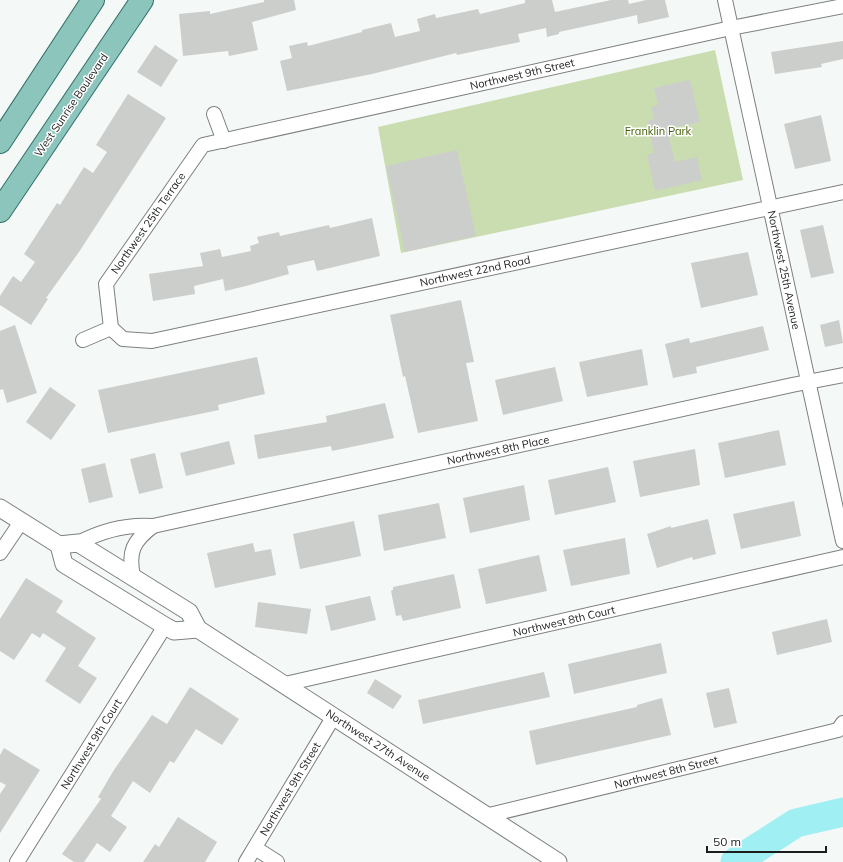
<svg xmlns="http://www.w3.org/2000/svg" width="843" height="862" font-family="Mulish,sans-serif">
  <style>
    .green { fill: #caddb0 }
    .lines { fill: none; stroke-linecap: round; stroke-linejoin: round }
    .river { stroke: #a0f0f3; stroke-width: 29 }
    .building { fill: #cccecc }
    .minor-casing { stroke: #7d807e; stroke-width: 16 }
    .tertiary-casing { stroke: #7d807e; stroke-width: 19 }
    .primary-casing { stroke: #317067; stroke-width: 24 }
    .minor { stroke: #fff; stroke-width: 14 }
    .tertiary { stroke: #fff; stroke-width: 17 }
    .primary { stroke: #8bc5bc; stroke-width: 22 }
    .labels { text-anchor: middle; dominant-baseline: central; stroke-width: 3; stroke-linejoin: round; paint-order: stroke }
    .street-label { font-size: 11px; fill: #1b1c1c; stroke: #fff }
    .park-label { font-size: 11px; fill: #435c06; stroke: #fff }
  </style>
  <rect width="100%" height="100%" fill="#f4f8f6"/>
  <!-- green -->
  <polygon class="green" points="715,50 743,180 401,253 378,127"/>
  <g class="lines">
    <!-- river -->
    <polyline class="river" points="735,862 796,823 843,812"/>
  </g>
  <!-- building -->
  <g class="building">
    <polygon points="264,0 294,0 296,10 252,22 258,50 229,56 228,51 183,56 179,14 210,11 210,14 264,2"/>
    <polygon points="525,0 552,0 555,12 611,0 628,0 629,4 646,0 665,0 669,17 638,24 637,15 559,32 559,34 547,37 546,28 518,34 520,42 457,55 456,53 372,74 287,91 280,61 292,58 289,46 307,42 308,46 362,32 362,30 391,23 395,37 420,31 417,19 435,14 436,18 478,9 480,14 525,3"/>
    <polygon points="843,41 843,59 821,64 822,67 775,74 771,52"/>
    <polygon points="155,45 178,60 161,87 137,72"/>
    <polygon points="690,80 700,122 667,129 675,162 697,157 702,180 655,191 647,155 654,153 647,121 654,119 651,107 658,105 654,88"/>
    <polygon points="128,94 166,118 79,252 46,298 48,299 31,325 0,305 0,296 13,276 21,282 35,262 24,254 57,203 60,205 84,167 93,173 107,152 96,145"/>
    <polygon points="821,115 831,161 795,169 784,124"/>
    <polygon points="457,150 476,236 405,252 386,166"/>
    <polygon points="372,218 380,256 317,271 314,260 287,266 289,274 246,286 225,291 223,279 194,286 195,294 153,301 149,274 203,266 200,253 220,249 222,257 251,251 250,246 259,243 257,237 279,232 280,236 329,225 330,228"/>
    <polygon points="823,225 834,273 811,278 800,230"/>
    <polygon points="748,252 758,295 701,308 691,263"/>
    <polygon points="461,300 474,362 466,363 478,421 418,433 405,376 403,377 390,315"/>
    <polygon points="839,320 843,343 825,347 820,325"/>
    <polygon points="15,325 37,393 7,403 3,389 0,390 0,331"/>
    <polygon points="763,326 769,350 696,367 697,373 673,378 665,344 689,338 690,343"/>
    <polygon points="642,349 648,385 587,397 579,362"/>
    <polygon points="257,357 265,394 218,405 219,410 108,433 98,390"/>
    <polygon points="555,367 563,401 503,415 495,380"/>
    <polygon points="50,387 76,405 51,440 26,422"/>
    <polygon points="385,403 394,438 332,451 331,446 258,459 254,435 327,422 326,416"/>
    <polygon points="779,430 786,465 725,478 718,443"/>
    <polygon points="229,441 235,464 186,476 180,453"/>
    <polygon points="695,449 700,485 640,497 633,461"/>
    <polygon points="155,453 163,488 139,494 130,459"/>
    <polygon points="105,463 113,497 89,503 81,469"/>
    <polygon points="608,467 616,502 555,515 548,480"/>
    <polygon points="524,485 530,520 470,533 463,498"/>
    <polygon points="794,501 801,536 741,549 733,514"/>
    <polygon points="439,503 446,538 384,551 378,515"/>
    <polygon points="708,519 716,554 693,560 692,557 657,568 647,534 671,526 671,528"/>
    <polygon points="354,521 361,556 300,569 293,534"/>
    <polygon points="625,538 630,574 571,586 563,550"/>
    <polygon points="253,543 255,552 271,549 276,575 215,588 207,553"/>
    <polygon points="539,555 547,591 486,604 478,569"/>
    <polygon points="454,574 461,608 403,621 401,615 396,616 391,591 393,590 393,587"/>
    <polygon points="26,578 63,601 56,612 96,638 78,666 97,678 80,704 45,681 66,648 43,633 40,638 32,633 14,660 0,651 0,619"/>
    <polygon points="370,596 376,620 331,631 325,606"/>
    <polygon points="258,602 311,609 307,634 255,627"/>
    <polygon points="827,619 832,642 777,655 772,632"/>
    <polygon points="661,643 667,673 574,694 568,664"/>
    <polygon points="544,672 550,697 423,724 418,700"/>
    <polygon points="375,679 402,696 393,709 367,693"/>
    <polygon points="190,687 239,719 222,745 196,729 174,763 170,761 150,793 133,781 111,816 127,827 110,852 97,843 84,862 74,862 62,854 101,799 98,797 114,770 152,715 167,724"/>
    <polygon points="729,688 737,723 714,728 706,693"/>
    <polygon points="662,698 671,735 536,765 529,731 637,707 637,705"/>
    <polygon points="4,748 40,770 0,833 0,794 6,785 0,782 0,755"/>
    <polygon points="178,817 217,842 205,862 143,862 155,844 159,847"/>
  </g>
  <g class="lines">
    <defs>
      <g id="minor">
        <polyline points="725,0 843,541"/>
        <polyline points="214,114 224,141"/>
        <polyline points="111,328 106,284 203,145 731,28 843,6"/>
        <polyline points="111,328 123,339 152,341 843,192"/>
        <polyline points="83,340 111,328"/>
        <path d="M 78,543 C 101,531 127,524 153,526 L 792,385 L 843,375"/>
        <polyline points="0,553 21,522"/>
        <path d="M 133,576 C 128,552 133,541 153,526"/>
        <polyline points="285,684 843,557"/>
        <polyline points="485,816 838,730 843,723"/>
        <polyline points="255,848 277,862"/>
        <polyline points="17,862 165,626"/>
        <polyline points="246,862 334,716"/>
      </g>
      <g id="tertiary">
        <polyline points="0,508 59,545 78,543 189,612 198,629 558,862"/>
        <polyline points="59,545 64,564 165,626 174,631 198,629"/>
      </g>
      <g id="primary">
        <polyline points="0,142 93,0"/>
        <polyline points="0,211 142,0"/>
      </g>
    </defs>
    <!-- minor casing -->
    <use href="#minor" class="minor-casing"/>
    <!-- tertiary casing -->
    <use href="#tertiary" class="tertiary-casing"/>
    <!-- primary casing -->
    <use href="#primary" class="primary-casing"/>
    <!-- minor -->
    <use href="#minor" class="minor"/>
    <!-- tertiary -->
    <use href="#tertiary" class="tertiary"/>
    <!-- primary -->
    <use href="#primary" class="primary"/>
  </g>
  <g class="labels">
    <!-- street labels -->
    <g class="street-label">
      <text transform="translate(522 74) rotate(-13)">Northwest 9th Street</text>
      <text transform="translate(71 105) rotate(-56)">West Sunrise Boulevard</text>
      <text transform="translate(148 223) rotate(-55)">Northwest 25th Terrace</text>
      <text transform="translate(784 270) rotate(78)">Northwest 25th Avenue</text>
      <text transform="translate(475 271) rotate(-12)">Northwest 22nd Road</text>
      <text transform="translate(498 450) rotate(-12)">Northwest 8th Place</text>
      <text transform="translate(564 621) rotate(-13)">Northwest 8th Court</text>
      <text transform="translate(91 744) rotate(-58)">Northwest 9th Court</text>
      <text transform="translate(378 745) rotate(33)">Northwest 27th Avenue</text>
      <text transform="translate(666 772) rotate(-14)">Northwest 8th Street</text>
      <text transform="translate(290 789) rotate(-59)">Northwest 9th Street</text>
    </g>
    <!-- park labels -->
    <g class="park-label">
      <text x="658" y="131">Franklin Park</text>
    </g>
  </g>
  <!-- scale -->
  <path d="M707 846v6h119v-6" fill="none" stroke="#1b1c1c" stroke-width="2"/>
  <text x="713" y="846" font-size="12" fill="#1b1c1c" stroke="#ffffff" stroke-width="3" paint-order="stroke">50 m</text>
</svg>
